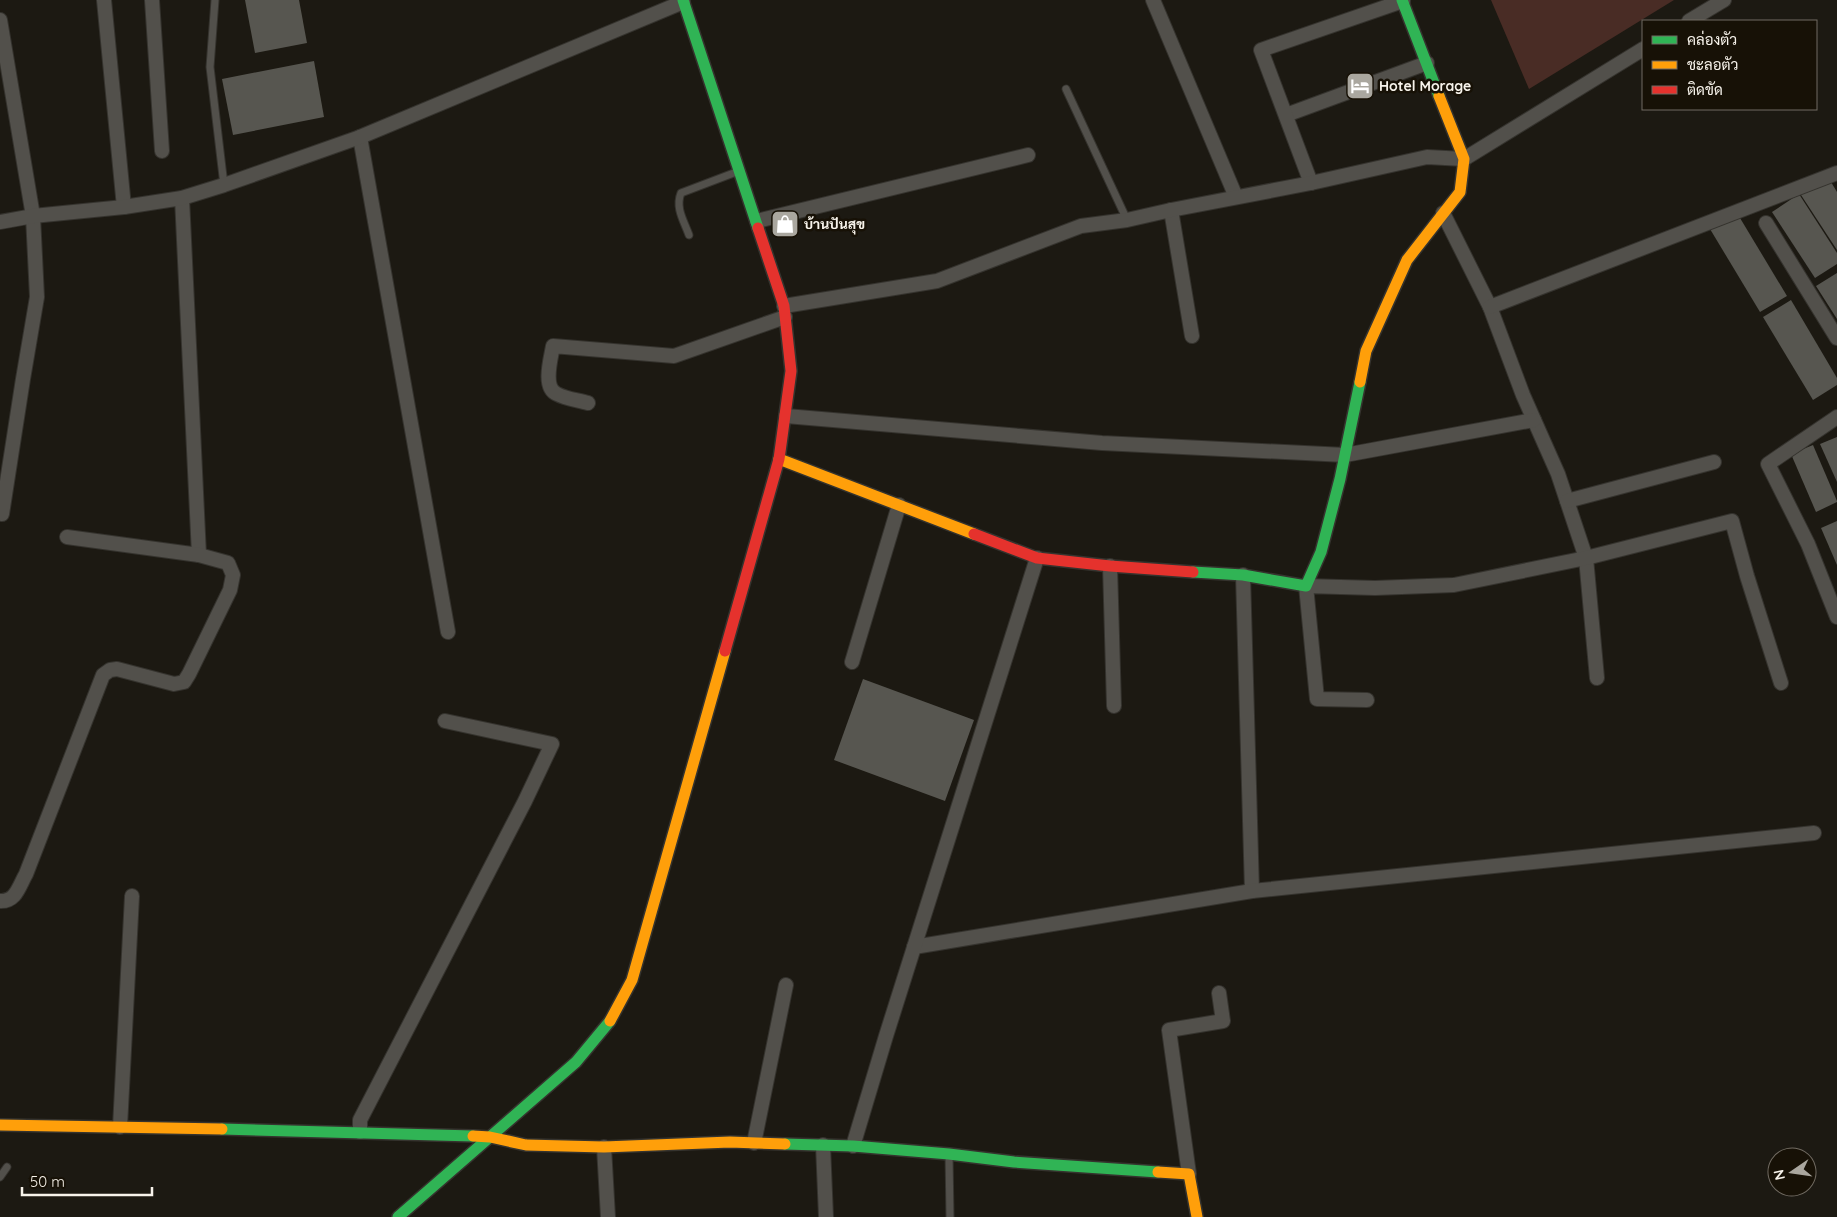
<svg xmlns="http://www.w3.org/2000/svg" width="1837" height="1217" font-family="Quicksand,Sarabun,sans-serif">
  <style>
    .green { fill: #492c25 }
    .building { fill: #575650 }
    .lines { fill: none; stroke-linecap: round; stroke-linejoin: round }
    .lane-casing { stroke: #35332e; stroke-width: 9 }
    .street-casing { stroke: #35332e; stroke-width: 16 }
    .fast-casing { stroke: #35332e; stroke-width: 14 }
    .slow-casing { stroke: #35332e; stroke-width: 14 }
    .jam-casing { stroke: #35332e; stroke-width: 14 }
    .lane { stroke: #52504b; stroke-width: 7 }
    .street { stroke: #52504b; stroke-width: 14 }
    .fast { stroke: #30b455; stroke-width: 11 }
    .slow { stroke: #ff9f0a; stroke-width: 11 }
    .jam { stroke: #e5322d; stroke-width: 11 }
    .labels { text-anchor: middle; dominant-baseline: central; stroke-width: 5; stroke-linejoin: round; paint-order: stroke }
    .poi-label { font-size: 14px; font-weight: bold; fill: #f7f3eb; stroke: #171106; text-anchor: start }
  </style>
  <rect width="100%" height="100%" fill="#1c1912"/>
  <!-- green -->
  <polygon class="green" points="1491,0 1674,0 1529,89"/>
  <!-- building -->
  <g class="building">
    <polygon points="245,0 299,0 307,43 255,53"/>
    <polygon points="314,61 324,117 233,135 222,79"/>
    <polygon points="1828,177 1837,192 1837,250 1801,195"/>
    <polygon points="1799,194 1837,253 1837,264 1815,278 1772,212"/>
    <polygon points="1737,213 1787,296 1760,312 1710,229"/>
    <polygon points="1837,273 1837,319 1816,286"/>
    <polygon points="1791,300 1837,378 1837,385 1813,400 1763,317"/>
    <polygon points="1837,437 1837,482 1820,444"/>
    <polygon points="1813,445 1837,501 1837,502 1816,512 1791,454"/>
    <polygon points="1837,521 1837,565 1821,528"/>
    <polygon points="863,679 974,720 945,801 834,760"/>
  </g>
  <g class="lines">
    <defs>
      <g id="lane">
        <polyline points="215,0 210,67 224,185"/>
        <polyline points="1066,89 1127,220"/>
        <path d="M 689,235 C 684,221 675,208 681,193 L 739,171"/>
        <polyline points="949,1155 950,1217"/>
        <polyline points="0,1177 7,1167"/>
      </g>
      <g id="street">
        <polyline points="104,0 124,207"/>
        <polyline points="152,0 162,151"/>
        <polyline points="1153,0 1236,197"/>
        <polyline points="0,20 33,216 37,297 23,379 2,514"/>
        <polyline points="1689,21 1724,0"/>
        <polyline points="1286,115 1427,63"/>
        <polyline points="360,137 448,632"/>
        <polyline points="1311,183 1261,50 1403,1"/>
        <polyline points="182,198 199,555"/>
        <polyline points="1171,210 1192,336"/>
        <polyline points="1443,213 1490,307 1523,395 1558,474 1586,558 1597,678"/>
        <polyline points="757,221 1028,155"/>
        <polyline points="0,222 33,216 124,207 182,198 224,185 360,137 683,2"/>
        <polyline points="1766,223 1837,338"/>
        <polyline points="784,306 937,281 1081,226 1127,220 1171,210 1311,183 1427,157 1464,159 1643,49"/>
        <polyline points="1490,307 1837,173"/>
        <path d="M 588,403 C 578,400 566,399 557,394 C 542,388 551,358 553,346 L 674,356 L 785,317"/>
        <polyline points="786,416 1102,443 1345,455 1534,420"/>
        <polyline points="1837,417 1768,464 1808,544 1837,617"/>
        <polyline points="1567,501 1714,462"/>
        <polyline points="1110,566 1114,706"/>
        <polyline points="1243,575 1252,891"/>
        <polyline points="852,662 899,505"/>
        <polyline points="1367,700 1317,699 1306,586 1375,588 1454,585 1586,558 1732,521 1747,576 1781,683"/>
        <path d="M 0,901 C 16,902 19,886 26,874 L 103,675 L 110,670 L 117,669 L 174,684 L 184,682 L 189,674 L 230,590 L 233,575 L 228,563 L 199,555 L 67,537"/>
        <polyline points="914,947 1252,891 1814,833"/>
        <polyline points="120,1127 132,896"/>
        <polyline points="360,1132 360,1120 525,801 552,744 445,721"/>
        <polyline points="754,1143 786,985"/>
        <polyline points="823,1145 826,1217"/>
        <polyline points="853,1146 886,1036 1037,558"/>
        <polyline points="604,1147 608,1217"/>
        <polyline points="1189,1174 1169,1030 1223,1021 1219,993"/>
      </g>
      <g id="fast">
        <polyline points="683,0 758,228"/>
        <polyline points="1402,0 1439,96"/>
        <polyline points="1193,572 1243,575 1306,586 1321,552 1340,479 1360,382"/>
        <polyline points="222,1129 473,1136"/>
        <polyline points="785,1144 853,1146 949,1154 1014,1162 1158,1172"/>
        <polyline points="398,1217 576,1062 610,1021"/>
      </g>
      <g id="slow">
        <polyline points="1360,382 1366,351 1407,260 1460,192 1464,159 1439,96"/>
        <polyline points="779,459 974,534"/>
        <polyline points="610,1021 632,980 725,651"/>
        <polyline points="0,1125 222,1129"/>
        <polyline points="473,1136 490,1137 526,1145 604,1147 730,1142 785,1144"/>
        <polyline points="1158,1172 1189,1174 1197,1217"/>
      </g>
      <g id="jam">
        <polyline points="974,534 1037,558 1110,566 1193,572"/>
        <polyline points="725,651 779,459 791,371 784,306 758,228"/>
      </g>
    </defs>
    <!-- lane casing -->
    <use href="#lane" class="lane-casing"/>
    <!-- street casing -->
    <use href="#street" class="street-casing"/>
    <!-- fast casing -->
    <use href="#fast" class="fast-casing"/>
    <!-- slow casing -->
    <use href="#slow" class="slow-casing"/>
    <!-- jam casing -->
    <use href="#jam" class="jam-casing"/>
    <!-- lane -->
    <use href="#lane" class="lane"/>
    <!-- street -->
    <use href="#street" class="street"/>
    <!-- fast -->
    <use href="#fast" class="fast"/>
    <!-- slow -->
    <use href="#slow" class="slow"/>
    <!-- jam -->
    <use href="#jam" class="jam"/>
  </g>
  <!-- icons -->
  <defs>
    <symbol id="hotel-square" viewBox="-11 -11 22 22"><rect x="-9" y="-9" width="18" height="18" rx="4" fill="#aaa79f" stroke="#171106"/><path d="M-6-4.5h1.5V1H6V5H4.5V3h-9V5H-6ZM-4 0a1.8 1.8 0 1 1 3.6 0ZM.5 0V-2.5h3Q6-2.5 6 0Z" fill="#fff"/></symbol>
    <symbol id="shop-square" viewBox="-11 -11 22 22"><rect x="-9" y="-9" width="18" height="18" rx="4" fill="#aaa79f" stroke="#171106"/><path d="M-5-2.5h2.3a2.7 3.5 0 0 1 5.4 0H5L5.5 6h-11ZM-1.5-2.5h3a1.5 2.3 0 0 0-3 0Z" fill="#fff"/></symbol>
  </defs>
  <g fill-rule="evenodd">
    <use href="#hotel-square" x="1344" y="70" width="32" height="32"/>
    <use href="#shop-square" x="769" y="208" width="32" height="32"/>
  </g>
  <g class="labels">
    <!-- poi labels -->
    <g class="poi-label">
      <text x="1379" y="86">Hotel Morage</text>
      <text x="804" y="224">บ้านปันสุข</text>
    </g>
  </g>
  <!-- legend -->
  <rect x="1642" y="20" width="175" height="90" fill="#171106" stroke="#716b62"/>
  <rect x="1652" y="36" width="25" height="8" fill="#30b455" stroke="#716b62"/>
  <text x="1687" y="45" font-size="15" fill="#f7f3eb">คล่องตัว</text>
  <rect x="1652" y="61" width="25" height="8" fill="#ff9f0a" stroke="#716b62"/>
  <text x="1687" y="70" font-size="15" fill="#f7f3eb">ชะลอตัว</text>
  <rect x="1652" y="86" width="25" height="8" fill="#e5322d" stroke="#716b62"/>
  <text x="1687" y="95" font-size="15" fill="#f7f3eb">ติดขัด</text>
  <!-- north arrow -->
  <g transform="translate(1792 1172) rotate(257)"><circle r="24" fill="#171106" stroke="#716b62"/>
  <path d="M0-4L9 19L0 12L-9 19Z" fill="#aaa79f"/>
  <text y="-8" font-size="14" font-weight="bold" text-anchor="middle" fill="#f7f3eb">N</text>
  </g>
  <!-- scale -->
  <path d="M22 1187v8h130v-8" fill="none" stroke="#f7f3eb" stroke-width="2.5"/>
  <text x="30" y="1187" font-size="15" fill="#f7f3eb" stroke="#171106" stroke-width="4" paint-order="stroke">50 m</text>
</svg>
